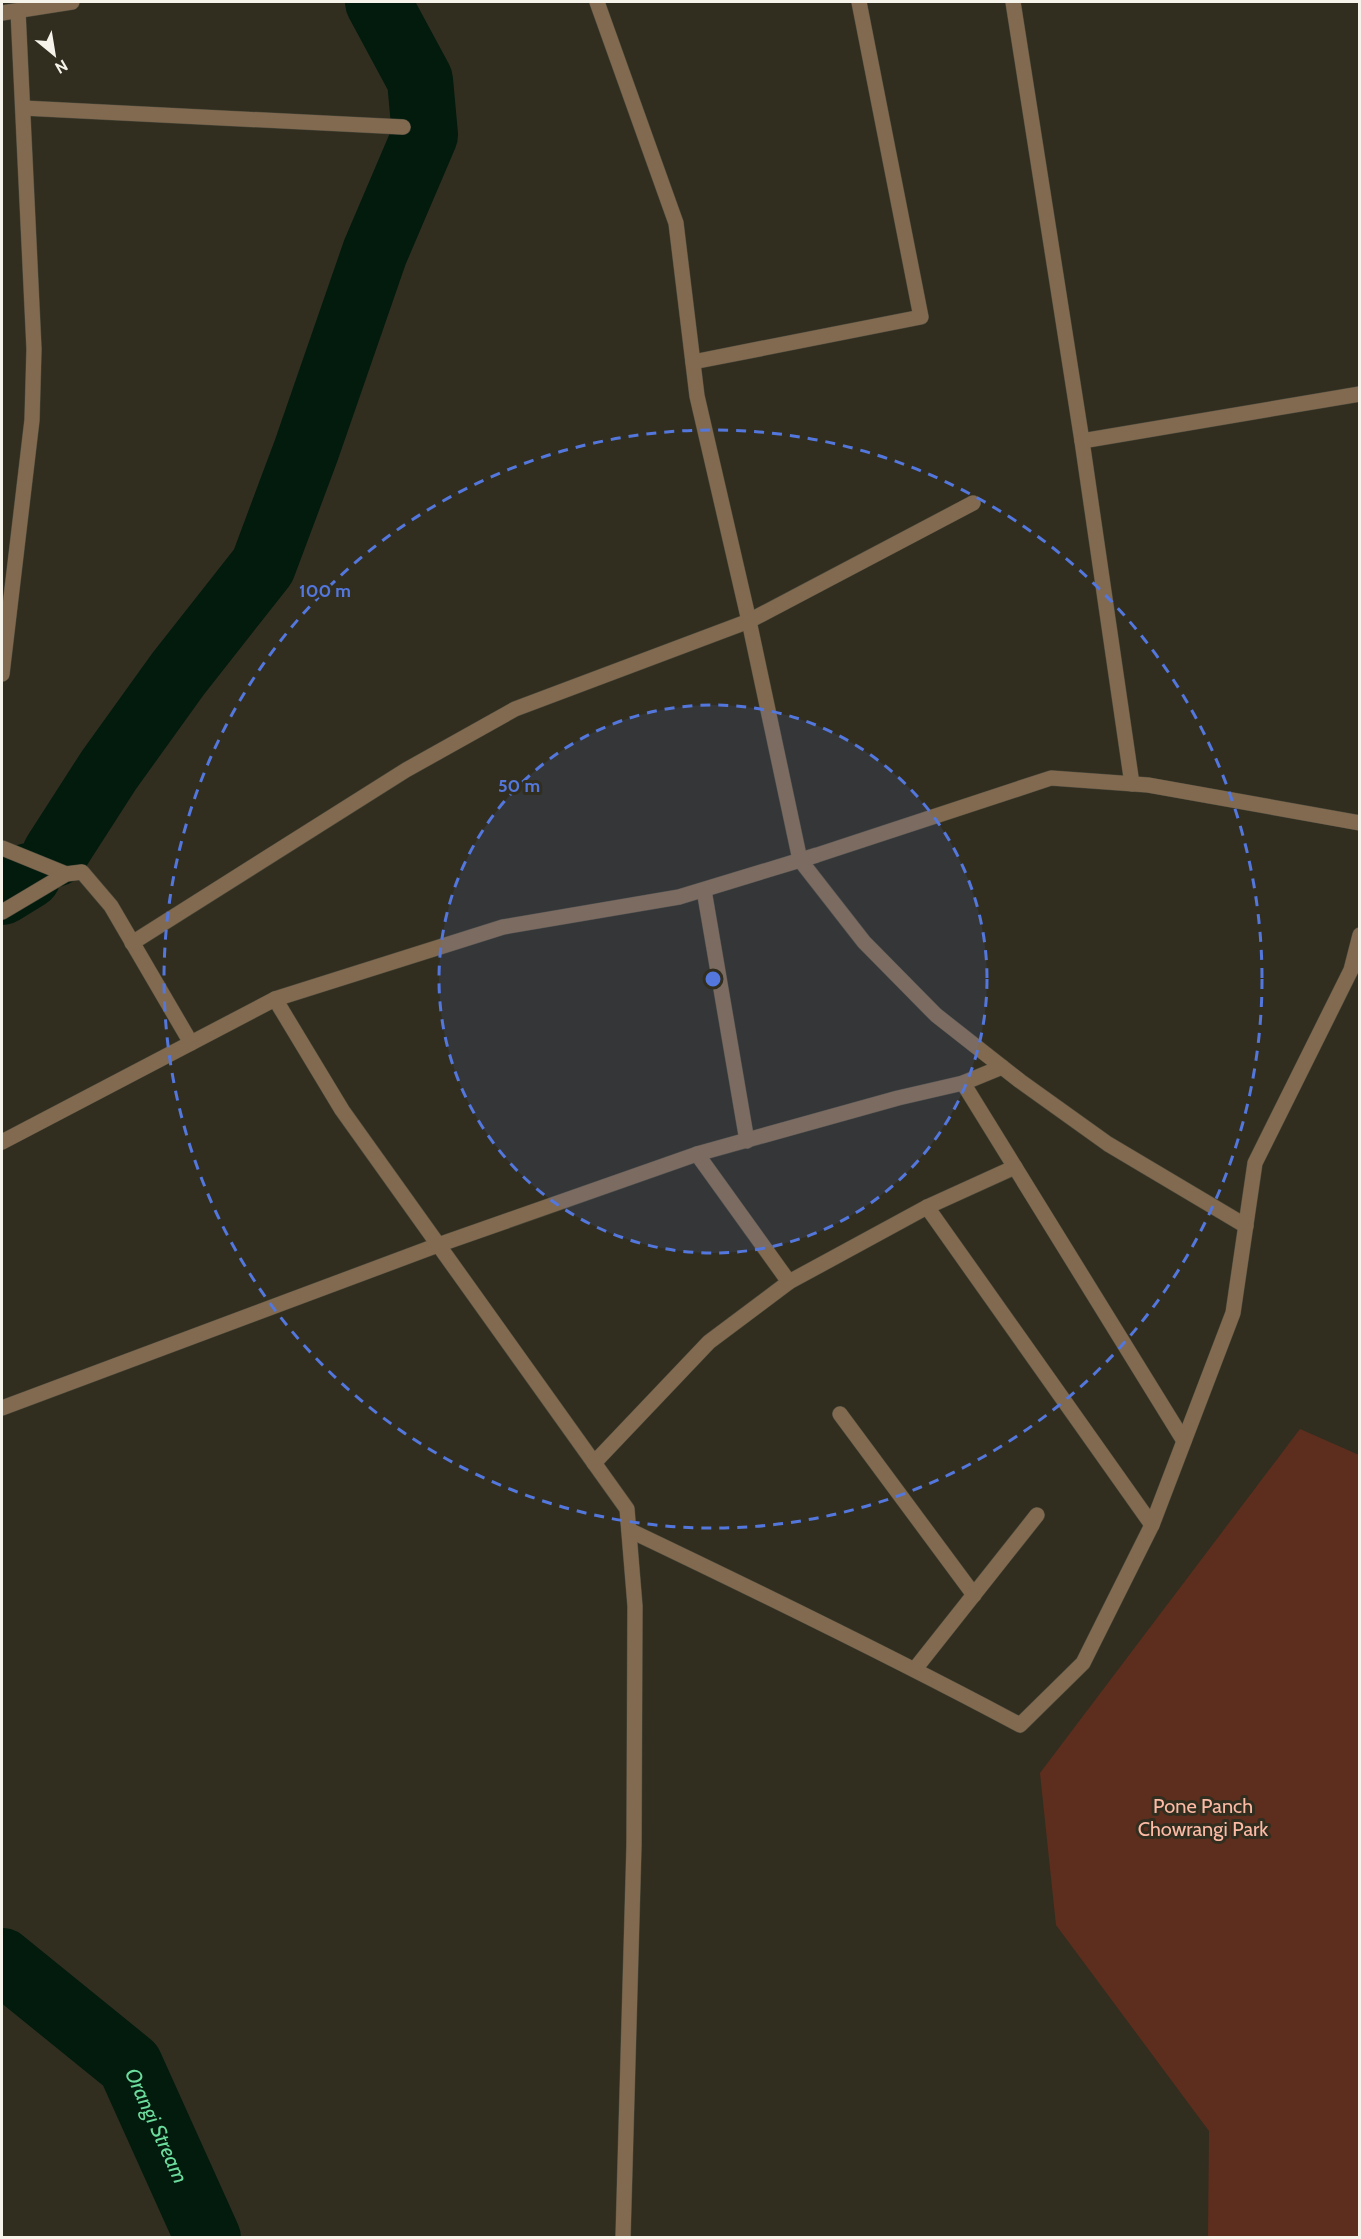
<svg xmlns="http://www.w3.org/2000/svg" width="1361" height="2239" font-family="Cabin,sans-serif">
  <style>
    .green { fill: #5d2e1e }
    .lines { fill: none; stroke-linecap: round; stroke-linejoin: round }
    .river { stroke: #021b0d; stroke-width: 66 }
    .street-casing { stroke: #4c4a3c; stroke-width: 16 }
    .street { stroke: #826a50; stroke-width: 15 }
    .ring { fill: none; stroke: #5377dc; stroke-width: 3; stroke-dasharray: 10 8 }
    .labels { text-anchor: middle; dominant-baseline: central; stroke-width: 6; stroke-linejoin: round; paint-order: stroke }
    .park-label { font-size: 20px; fill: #fdbba5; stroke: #312e20 }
    .water-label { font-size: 21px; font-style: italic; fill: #6cdc9d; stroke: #312e20 }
    .centre { fill: #5377dc; stroke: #312e20; stroke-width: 3 }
    .ring-label { font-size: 18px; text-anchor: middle; font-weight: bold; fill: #5377dc; stroke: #312e20; stroke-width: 6; stroke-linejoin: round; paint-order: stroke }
  </style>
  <rect width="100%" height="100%" fill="#312e20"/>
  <!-- green -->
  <polygon class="green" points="1300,1429 1359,1455 1359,2237 1208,2237 1209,2131 1056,1925 1040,1773"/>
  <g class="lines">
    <!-- river -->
    <g class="river">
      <polyline points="55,854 109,770 178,674 263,566 306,451 375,252 425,135 420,80 378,2"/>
      <polyline points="2,892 28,876"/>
      <path id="s1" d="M 2,1961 L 130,2065 L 208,2238"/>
    </g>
    <defs>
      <g id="street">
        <polyline points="597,2 676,223 697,396 749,621 800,860 864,942 936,1015 1020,1081 1108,1144 1246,1226"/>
        <polyline points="1013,2 1082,441 1132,784"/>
        <polyline points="2,13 72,2"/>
        <polyline points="23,108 403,127"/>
        <polyline points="693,362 921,317 859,2"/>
        <polyline points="1082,441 1360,394"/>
        <polyline points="2,674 32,420 34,349 18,11"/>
        <polyline points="2,848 66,874"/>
        <polyline points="704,890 747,1141"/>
        <polyline points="2,912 66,874 82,872 111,906 191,1043"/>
        <polyline points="132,943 406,770 515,709 749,621 973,503"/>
        <polyline points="275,999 342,1110 627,1509 635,1606 634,1845 623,2238"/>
        <polyline points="963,1083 1184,1441"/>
        <polyline points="2,1142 275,999 503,927 679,897 817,855 1051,778 1148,785 1360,823"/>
        <polyline points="697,1154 789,1282"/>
        <polyline points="927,1207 1152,1525"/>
        <polyline points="2,1408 438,1245 697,1154 898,1098 963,1083 1002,1067"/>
        <polyline points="840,1414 974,1595"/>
        <polyline points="594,1463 709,1342 789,1282 927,1207 1015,1167"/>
        <path d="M 629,1530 C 761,1593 891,1656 1020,1725 L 1083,1663 L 1152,1525 L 1233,1313 L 1255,1163 L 1351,970 L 1360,935"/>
        <polyline points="915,1669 1037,1515"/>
      </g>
    </defs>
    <!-- street casing -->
    <use href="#street" class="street-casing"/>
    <!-- street -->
    <use href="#street" class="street"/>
  </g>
  <!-- distance rings -->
  <circle cx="713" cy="979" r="274" fill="#5377dc" fill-opacity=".12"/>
  <g class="ring">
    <circle cx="713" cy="979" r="274"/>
    <circle cx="713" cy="979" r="549"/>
  </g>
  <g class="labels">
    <!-- park labels -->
    <g class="park-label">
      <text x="1203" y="1806">Pone Panch<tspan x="1203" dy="23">Chowrangi Park</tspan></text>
    </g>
    <!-- water labels -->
    <g class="water-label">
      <text stroke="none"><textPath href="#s1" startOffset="231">Orangi Stream</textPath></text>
    </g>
  </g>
  <circle cx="713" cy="979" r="9" class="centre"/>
  <g class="ring-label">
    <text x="325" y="597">100 m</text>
    <text x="519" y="792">50 m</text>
  </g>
  <!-- border -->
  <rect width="1361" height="2239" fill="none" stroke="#f5f3ea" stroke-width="6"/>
  <!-- north arrow -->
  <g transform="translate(54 54) rotate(150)" stroke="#312e20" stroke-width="4.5" paint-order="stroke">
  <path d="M0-4.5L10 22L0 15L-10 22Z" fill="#f5f3ea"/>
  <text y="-9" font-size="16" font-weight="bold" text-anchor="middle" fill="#f5f3ea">N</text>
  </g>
</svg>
